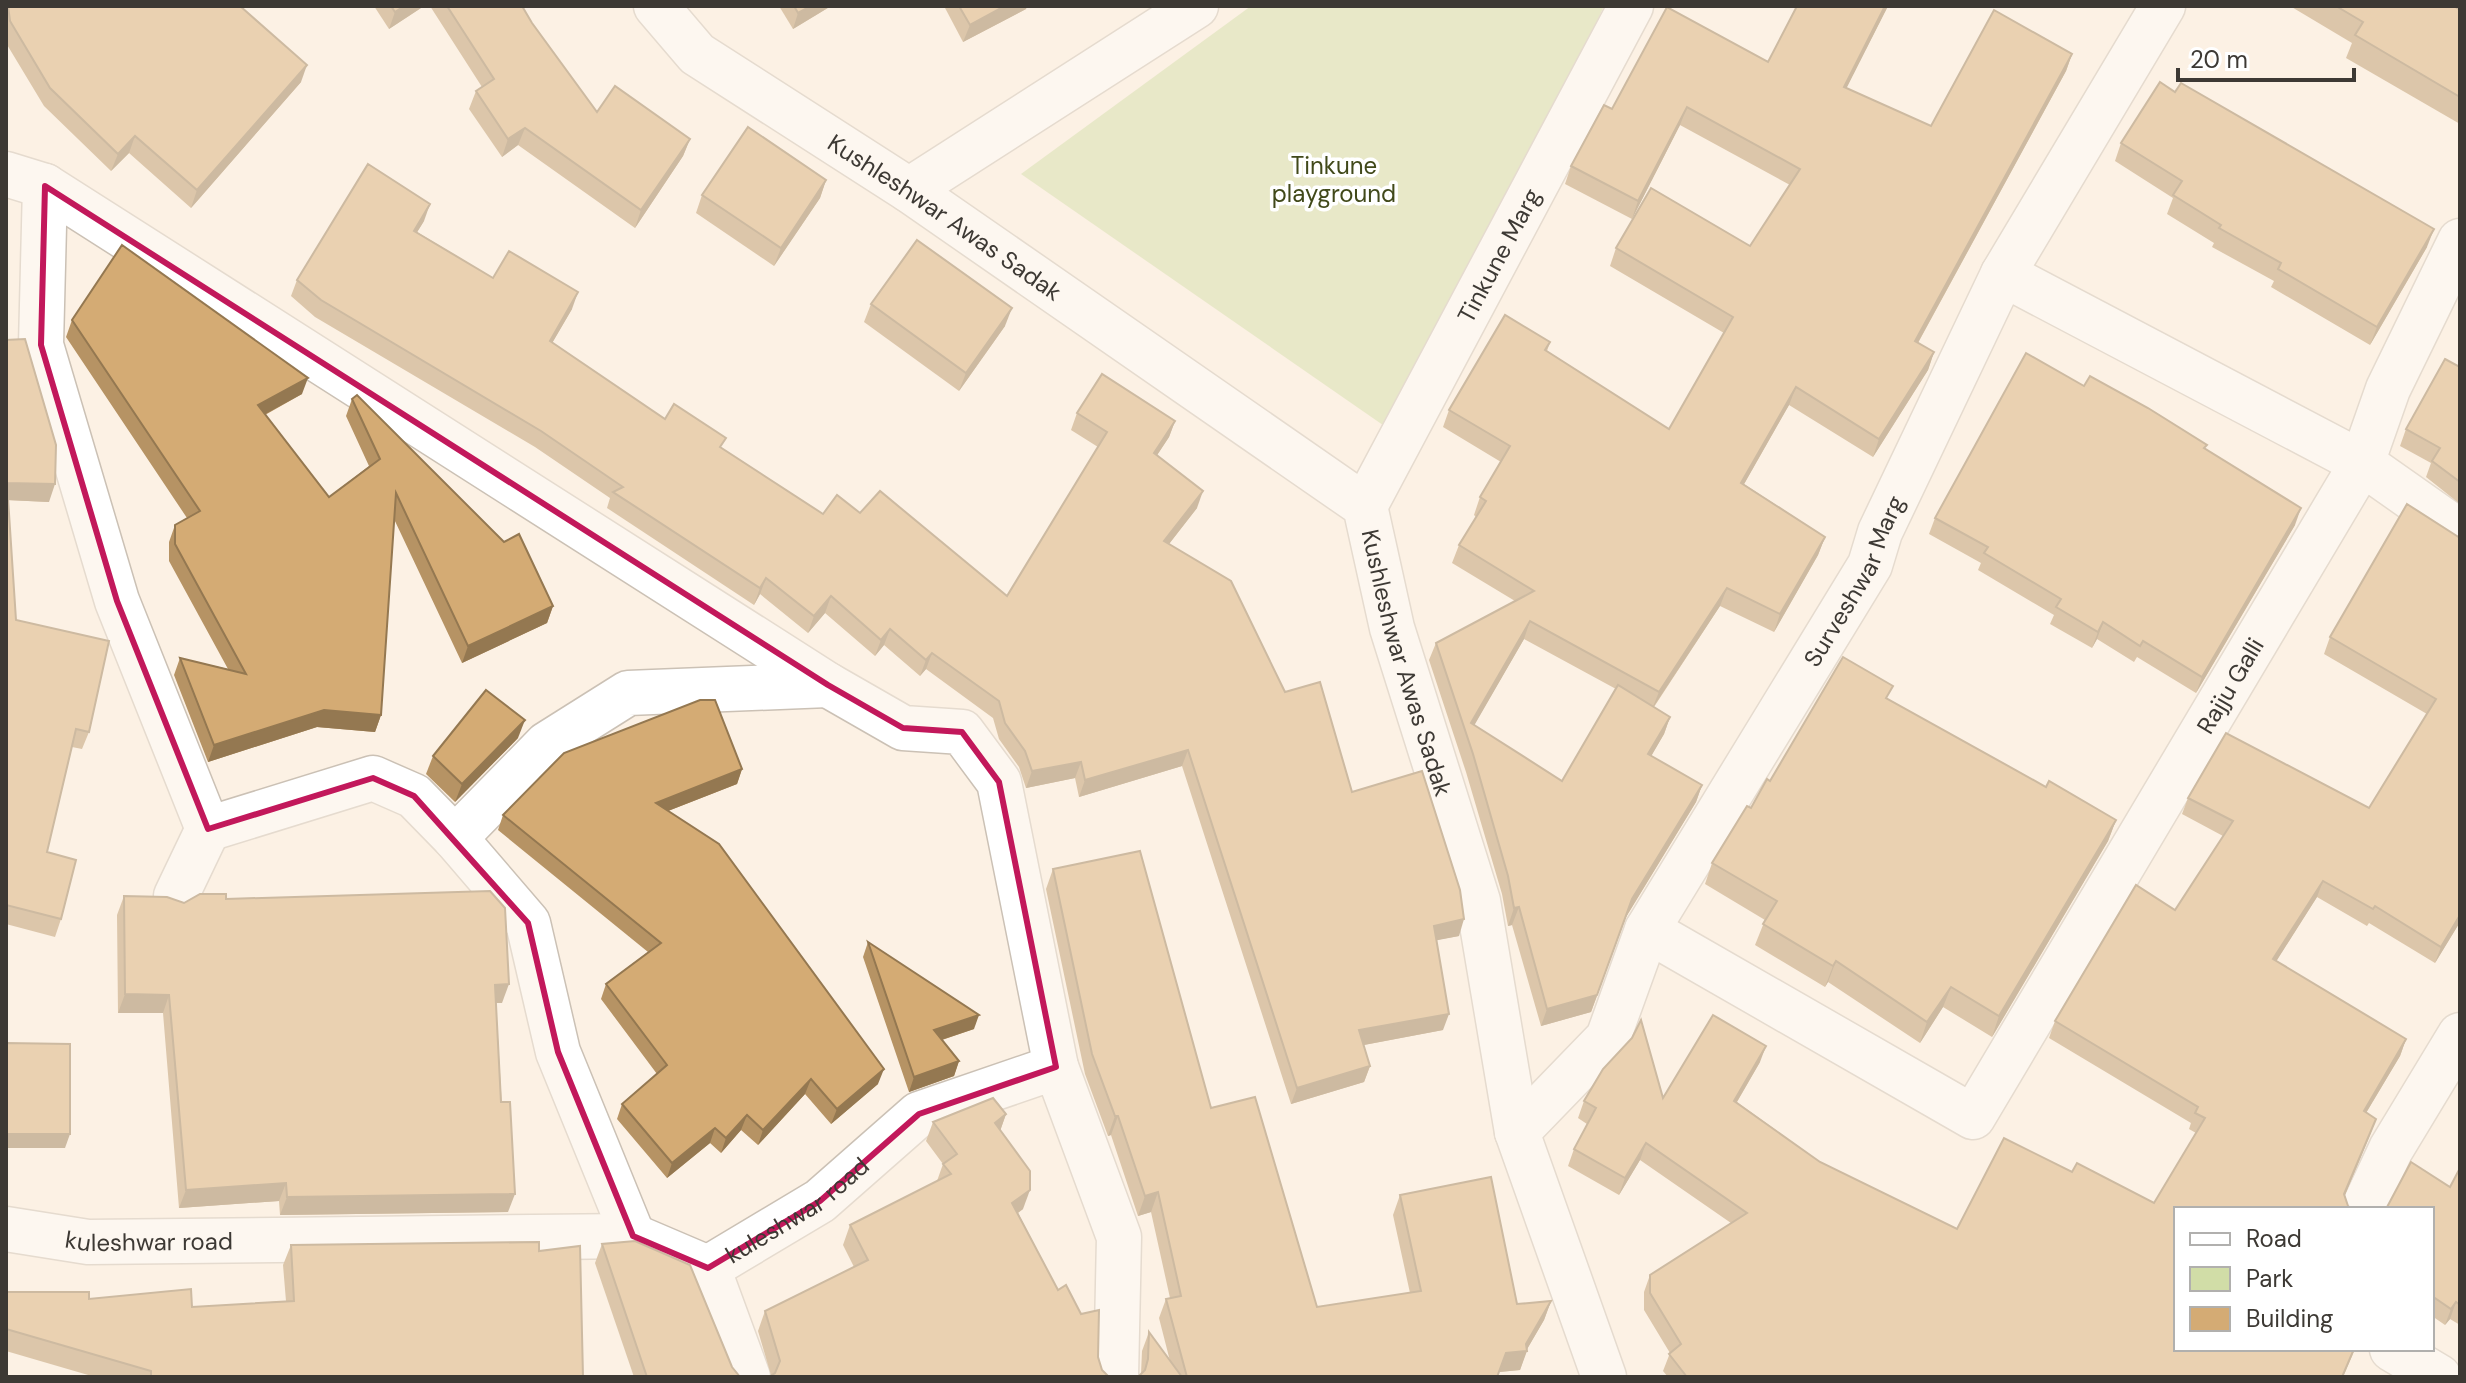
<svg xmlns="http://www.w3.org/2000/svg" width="2466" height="1383" font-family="'DM Sans',sans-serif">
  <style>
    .green { fill: #d1dda7 }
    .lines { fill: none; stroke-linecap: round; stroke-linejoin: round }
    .minor-casing { stroke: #cbc1b5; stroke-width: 47 }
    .minor { stroke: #fff; stroke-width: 44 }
    .wall { fill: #b69364; fill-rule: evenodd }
    .shaded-wall { fill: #947851 }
    .building { fill: #d4ab74; stroke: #947851; stroke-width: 2 }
    .marked { fill: none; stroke: #c2185b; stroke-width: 6; stroke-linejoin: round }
    .labels { text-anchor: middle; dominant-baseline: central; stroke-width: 7; stroke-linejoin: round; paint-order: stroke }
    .park-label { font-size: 24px; fill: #41491a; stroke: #fff }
    .street-label { font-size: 24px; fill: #3d3934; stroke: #fff }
  </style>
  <rect width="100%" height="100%" fill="#fcf1e4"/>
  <!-- green -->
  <polygon class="green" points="1251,6 1604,6 1406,441 1021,174"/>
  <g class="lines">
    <defs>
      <g id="minor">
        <path id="s1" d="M 656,6 L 697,54 L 909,190 L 1365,506 L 1392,628 L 1478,901 L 1517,1132 L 1604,1377"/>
        <polyline points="6,174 45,186 828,685 903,728 962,732 999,782 1056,1067"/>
        <polyline points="45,186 41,345 117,601 208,829 373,778 414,796 455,838 528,923 558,1052 633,1236"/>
        <polyline points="909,190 1196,6"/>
        <polyline points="2003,274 2362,463 2460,532"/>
        <path id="s2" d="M 1365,506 L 1631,6"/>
        <polyline points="455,838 547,744 628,693 828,685"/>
        <polyline points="176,896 208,829"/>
        <path id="s3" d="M 1647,930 L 1973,1117 L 2362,463 L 2388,389 L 2460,241"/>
        <path id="s4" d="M 1517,1132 L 1608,1038 L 1647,930 L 1870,565 L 1880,532 L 2003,274 L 2163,6"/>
        <polyline points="2363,1209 2391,1149 2460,1035"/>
        <path id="s5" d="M 6,1229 L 88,1242 L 633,1236 L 708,1268 L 820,1201 L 919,1114 L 1056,1067 L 1119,1237 L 1116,1377"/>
        <polyline points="708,1268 748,1377"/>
        <polyline points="2392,1349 2439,1377"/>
      </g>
    </defs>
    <!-- minor casing -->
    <use href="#minor" class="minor-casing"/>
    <!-- minor -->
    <use href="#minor" class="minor"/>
  </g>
  <!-- wall -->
  <g class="wall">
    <polygon points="6,6 240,6 301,82 191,208 129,153 111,171 44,106 6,43"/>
    <polygon points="374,6 424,6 389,29"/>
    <polygon points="430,6 522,6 532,23 597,112 690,139 683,156 635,228 518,145 502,157 469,109 476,91 482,87"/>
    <polygon points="779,6 831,6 793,29"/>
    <polygon points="944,6 1027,6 1026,9 963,42"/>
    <path d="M 1797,6 L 1888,6 L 1846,88 L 1931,126 L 2072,54 L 2066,71 L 1918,343 L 1934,352 L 1928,370 L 1873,457 L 1789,405 L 1744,484 L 1825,537 L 1818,555 L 1774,632 L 1720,606 L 1654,707 L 1670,717 L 1664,734 L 1651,756 L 1702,785 L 1696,802 L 1626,917 L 1591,1012 L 1541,1026 L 1512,925 L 1508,926 L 1502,894 L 1466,772 L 1429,660 L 1436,643 L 1515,601 L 1452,563 L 1459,545 L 1476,517 L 1474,515 L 1480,497 L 1501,462 L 1443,427 L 1449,410 L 1550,342 L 1547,351 L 1669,429 L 1724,333 L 1610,266 L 1616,248 L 1750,246 L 1790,185 L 1680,125 L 1632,219 L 1565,184 L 1571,166 L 1612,109 L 1768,62 ZM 1524,639 L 1616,689 L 1562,781 L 1474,725 Z"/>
    <polygon points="2290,6 2454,6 2460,10 2460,124 2346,58 2352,43"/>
    <polygon points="2121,143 2427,247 2370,345 2271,287 2274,281 2212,247 2214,243 2167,214 2173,198 2115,161"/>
    <polygon points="826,180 820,198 774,266 696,213 702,195"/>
    <polygon points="424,221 417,232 493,278 572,309 552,343 665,419 722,449 823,514 860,513 1007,596 1098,447 1071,430 1077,413 1175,421 1169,437 1157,455 1197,508 1169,544 1285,692 1352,792 1459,936 1436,940 1443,1030 1364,1045 1370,1066 1364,1082 1291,1104 1182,766 1079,797 1075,778 1026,788 1019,767 999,739 993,718 926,669 920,676 884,645 875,656 825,613 808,633 760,594 754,605 607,508 610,498 535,447 315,317 291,296 297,280"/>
    <polygon points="871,304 1005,326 959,391 864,322"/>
    <polygon points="72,320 302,394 265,415 329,497 369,466 346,416 352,399 553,606 547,623 462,663 394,519 381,715 375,732 317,727 208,762 174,675 180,658 228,669 169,561 169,542 175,525 187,518 66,337"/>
    <polygon points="6,340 49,502 8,500 16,620 89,732 82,749 72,747 47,852 61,919 55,937 6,924"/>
    <polygon points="2460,367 2460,504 2426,477 2431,463 2400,446 2406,429"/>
    <polygon points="2084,386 2205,449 2295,525 2196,693 2137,657 2134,662 2097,639 2092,648 2050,624 2054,615 1978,570 1981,563 1929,534 1935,518"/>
    <polygon points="2460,538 2460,922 2435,963 2369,923 2367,926 2317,897 2276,961 2406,1039 2400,1056 2366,1113 2376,1119 2345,1195 2355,1349 2343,1377 1668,1377 1663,1371 1670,1353 1644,1310 1644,1292 1650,1275 1731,1223 1640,1160 1619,1195 1568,1166 1574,1149 1587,1124 1578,1118 1584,1101 1663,1098 1760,1062 1737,1102 1820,1162 1957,1229 2072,1172 2154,1203 2196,1133 2189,1129 2191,1123 2049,1038 2055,1021 2175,910 2223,836 2182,814 2188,798 2369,808 2427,714 2324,654 2330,637"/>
    <polygon points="1888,699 2046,787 2116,820 2108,841 1992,1037 1943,1007 1920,1043 1828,982 1825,987 1755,945 1765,920 1705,884 1712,863 1770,781"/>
    <polygon points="518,738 455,802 426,774 433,756"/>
    <polygon points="742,769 737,784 668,811 878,1084 831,1124 805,1094 758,1145 741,1130 721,1153 710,1143 667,1178 617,1119 622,1104 657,1074 601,999 606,984 648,952 498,830 503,815"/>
    <polygon points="1053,869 1211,1108 1317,1307 1410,1293 1393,1215 1400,1195 1517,1304 1551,1301 1544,1320 1527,1349 1520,1370 1499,1372 1497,1377 1138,1377 1141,1374 1142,1351 1149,1332 1170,1361 1159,1318 1166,1299 1170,1298 1151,1212 1138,1216 1111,1135 1108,1136 1085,1074 1046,889"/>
    <polygon points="124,896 184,903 226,899 502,1003 496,1003 508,1212 280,1215 279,1201 179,1208 163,1013 118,1013 117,915"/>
    <polygon points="868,942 974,1029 942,1040 959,1061 954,1076 909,1092 863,957"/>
    <polygon points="1006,1114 1000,1131 1023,1209 1018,1213 1058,1290 1098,1357 1102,1370 771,1375 758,1331 765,1311 854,1267 843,1245 850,1225 937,1181 943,1164 926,1141 933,1122"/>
    <polygon points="2460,1168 2460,1325 2450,1319 2445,1325 2432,1316 2432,1209 2450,1187"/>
    <polygon points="602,1244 732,1367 740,1377 634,1377 595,1263"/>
    <polygon points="291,1245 539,1251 583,1377 95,1377 6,1351 6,1292 192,1307 286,1301 283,1265"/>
  </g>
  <!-- shaded-wall -->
  <g class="shaded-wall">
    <polygon points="404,6 424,6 389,29 395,12"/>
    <polygon points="811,6 831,6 793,29 798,13"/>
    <polygon points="1005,6 1027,6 1026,9 963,42 970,25"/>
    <polygon points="1885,6 1888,6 1838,105 1844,87"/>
    <polygon points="2072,54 2066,71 1909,359 1915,341"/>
    <polygon points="307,65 301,82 191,208 197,190"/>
    <polygon points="1687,107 1680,125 1632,219 1638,201"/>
    <polygon points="525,128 518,145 502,157 508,139"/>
    <polygon points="135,136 129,153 111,171 118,154"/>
    <polygon points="690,139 683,156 635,228 641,210"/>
    <polygon points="826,180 820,198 774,266 781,248"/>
    <polygon points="430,204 424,221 408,247 414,231"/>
    <polygon points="2434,229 2427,247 2370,345 2377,327"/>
    <polygon points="578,292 572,309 544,357 550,341"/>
    <polygon points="1012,308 1005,326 959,391 966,373"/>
    <polygon points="1934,352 1928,370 1873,457 1879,439"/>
    <polygon points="308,378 302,394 251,422 258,405"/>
    <polygon points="1796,387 1789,405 1735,500 1741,483"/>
    <polygon points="1175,421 1169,437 1148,469 1154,453"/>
    <polygon points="7,483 55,484 49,502 6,500"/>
    <polygon points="1203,491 1197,508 1158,558 1164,541"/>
    <polygon points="2301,508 2295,525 2196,693 2202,677"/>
    <polygon points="1825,537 1818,555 1774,632 1780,614"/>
    <polygon points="766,578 760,594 754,605 760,588"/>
    <polygon points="1727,588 1720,606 1652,709 1659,692"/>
    <polygon points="831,596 825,613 808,633 814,616"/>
    <polygon points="553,606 547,623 462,663 468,646"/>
    <polygon points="1530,621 1524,639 1467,738 1471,723"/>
    <polygon points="2103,622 2097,639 2092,648 2098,632"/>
    <polygon points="890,629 884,645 875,656 881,640"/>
    <polygon points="932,653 926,669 920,676 926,660"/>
    <polygon points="324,710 381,715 375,732 317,727 208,762 214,745"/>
    <polygon points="1670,717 1664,734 1642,772 1648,754"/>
    <polygon points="525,720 518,738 455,802 462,784"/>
    <polygon points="1188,750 1182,766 1079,797 1085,780"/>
    <polygon points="1081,762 1075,778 1026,788 1032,771"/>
    <polygon points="742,769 737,784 650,818 656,803"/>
    <polygon points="1702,785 1696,802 1626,917 1591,1012 1541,1026 1547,1009 1632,899"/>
    <polygon points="2116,820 2108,841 1992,1037 1999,1016"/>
    <polygon points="2323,881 2317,897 2267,976 2273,959"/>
    <polygon points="1519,907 1512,925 1508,926 1514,908"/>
    <polygon points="2460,915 2460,922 2435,963 2441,947"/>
    <polygon points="1464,919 1459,936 1428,942 1434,926"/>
    <polygon points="1836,961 1828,982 1825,987 1833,966"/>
    <polygon points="509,984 502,1003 488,1003 495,985"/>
    <polygon points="1951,987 1943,1007 1920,1043 1927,1022"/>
    <polygon points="125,994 169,995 163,1013 118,1013"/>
    <polygon points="1449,1014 1443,1030 1353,1047 1359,1030"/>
    <polygon points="979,1015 974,1029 929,1044 934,1030"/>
    <polygon points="2406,1039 2400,1056 2357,1128 2364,1111"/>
    <polygon points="1766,1046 1760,1062 1728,1117 1734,1101"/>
    <polygon points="959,1061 954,1076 909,1092 914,1077"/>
    <polygon points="1370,1066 1364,1082 1291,1104 1297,1088"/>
    <polygon points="884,1069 878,1084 831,1124 837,1109"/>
    <polygon points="811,1079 805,1094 758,1145 763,1130"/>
    <polygon points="1006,1114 999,1134 995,1123"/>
    <polygon points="747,1115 741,1130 721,1153 726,1138"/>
    <polygon points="1115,1116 1118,1116 1111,1135 1108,1136"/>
    <polygon points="2376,1119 2370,1135 2339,1209 2344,1194"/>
    <polygon points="715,1128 710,1143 667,1178 672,1163"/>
    <polygon points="6,1134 70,1134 65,1148 6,1148"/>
    <polygon points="1646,1143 1640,1160 1619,1195 1625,1178"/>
    <polygon points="286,1183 279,1201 179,1208 186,1190"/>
    <polygon points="1030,1190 1023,1209 1005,1222 1012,1203"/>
    <polygon points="1158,1192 1151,1212 1138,1216 1145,1196"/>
    <polygon points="515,1194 508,1212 280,1215 287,1197"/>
    <polygon points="1551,1301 1544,1320 1526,1351 1527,1351 1520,1370 1499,1372 1506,1353 1526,1344"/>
    <polygon points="2456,1302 2450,1319 2445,1325 2451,1309"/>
  </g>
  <!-- building -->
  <g class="building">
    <polygon points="8,6 240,6 307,65 197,190 135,136 118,154 50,88 10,21"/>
    <polygon points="391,6 404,6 395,12"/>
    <polygon points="447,6 522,6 532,23 597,112 615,86 690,139 641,210 525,128 508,139 476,91 494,79"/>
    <polygon points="794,6 811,6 798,13"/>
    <polygon points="959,6 1005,6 970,25"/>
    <polygon points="1797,6 1885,6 1844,87 1931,126 1994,10 2072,54 1915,341 1934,352 1879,439 1796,387 1741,483 1825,537 1780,614 1727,588 1659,692 1530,621 1471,723 1562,781 1618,685 1670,717 1648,754 1702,785 1632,899 1597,995 1547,1009 1519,907 1514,908 1508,876 1473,754 1436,643 1534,591 1459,545 1486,501 1480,497 1510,446 1449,410 1505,315 1550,342 1545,350 1669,429 1733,317 1616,248 1651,188 1750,246 1800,169 1687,107 1638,201 1571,166 1604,105 1612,109 1667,7 1768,62"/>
    <polygon points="2336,6 2454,6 2460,10 2460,97 2355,35 2363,22"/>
    <polygon points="2160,82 2175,92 2181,83 2434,229 2377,327 2278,269 2281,263 2219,228 2221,225 2173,195 2182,181 2121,143"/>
    <polygon points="748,127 826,180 781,248 702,195"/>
    <polygon points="368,164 430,204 414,231 493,278 509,251 578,292 550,341 665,419 674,404 726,438 720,447 823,514 837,495 860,513 880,491 1007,596 1107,432 1077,413 1102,374 1175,421 1154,453 1203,491 1164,541 1231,581 1285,692 1320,682 1352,792 1422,771 1460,890 1464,919 1434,926 1449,1014 1359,1030 1370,1066 1297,1088 1188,750 1085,780 1081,762 1032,771 1025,751 1005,723 999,701 932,653 926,660 890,629 881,640 831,596 814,616 766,578 760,588 613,492 623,487 541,431 321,300 297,280"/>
    <polygon points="917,240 1012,308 966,373 871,304"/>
    <polygon points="122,245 308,378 258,405 329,497 380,459 352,399 357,395 504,542 519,534 553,606 468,646 396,493 381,715 324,710 214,745 180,658 246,674 175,544 175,525 200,511 72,320"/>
    <polygon points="25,339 56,445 55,484 7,483 16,620 109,641 89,732 76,729 47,852 76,860 61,919 6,905 6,340"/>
    <polygon points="2026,353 2084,386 2090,376 2148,408 2207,445 2204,448 2301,508 2202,677 2143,641 2140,646 2103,622 2098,632 2056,607 2061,599 1984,553 1988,547 1935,518"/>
    <polygon points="2445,359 2460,367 2460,482 2432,461 2440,448 2406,429"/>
    <polygon points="2407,504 2460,538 2460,915 2441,947 2375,906 2373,909 2323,881 2273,959 2406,1039 2364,1111 2376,1119 2344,1194 2348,1206 2352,1209 2176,1209 2176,1349 2354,1349 2342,1377 1687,1377 1669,1354 1681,1344 1650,1293 1650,1275 1747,1213 1646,1143 1625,1178 1574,1149 1596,1108 1584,1101 1603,1069 1632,1038 1641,1020 1663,1098 1713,1015 1766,1046 1734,1101 1820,1162 1957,1229 2004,1138 2072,1172 2077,1163 2154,1203 2205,1118 2195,1113 2198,1107 2055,1021 2136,885 2175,910 2233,821 2188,798 2226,733 2369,808 2436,699 2330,637"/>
    <polygon points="1843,657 1893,686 1886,698 2046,787 2049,781 2116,820 1999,1016 1951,987 1927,1022 1836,961 1833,966 1763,924 1777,901 1712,863 1747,806 1751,808 1767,779 1770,781"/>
    <polygon points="486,690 525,720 462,784 433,756"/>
    <polygon points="700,700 715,700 742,769 656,803 719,844 884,1069 837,1109 811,1079 763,1130 747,1115 726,1138 715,1128 672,1163 622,1104 667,1065 606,984 661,943 503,815 564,753"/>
    <polygon points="1140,851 1211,1108 1255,1097 1317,1307 1421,1291 1400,1195 1491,1177 1517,1304 1551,1301 1526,1344 1527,1351 1506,1353 1497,1377 1187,1377 1166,1299 1181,1296 1158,1192 1145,1196 1118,1116 1115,1116 1092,1054 1053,869"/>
    <polygon points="490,891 505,908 509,984 495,985 501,1102 510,1102 515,1194 287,1197 286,1183 186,1190 169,995 125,994 124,896 167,897 184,903 200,894 226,894 226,899"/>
    <polygon points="868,942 979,1015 934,1030 959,1061 914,1077"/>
    <polygon points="6,1043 70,1044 70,1134 6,1134"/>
    <polygon points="993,1098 1006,1114 995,1123 1030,1171 1030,1190 1012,1203 1058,1290 1066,1285 1081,1314 1099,1310 1098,1357 1102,1370 1109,1377 769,1377 775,1373 780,1361 765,1311 868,1260 850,1225 951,1174 943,1164 957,1154 933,1122"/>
    <polygon points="2411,1162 2450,1187 2460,1168 2460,1305 2456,1302 2451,1309 2432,1296 2432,1209 2386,1209"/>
    <polygon points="635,1241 690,1265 732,1367 740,1377 647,1377 602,1244"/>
    <polygon points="539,1242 539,1251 580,1246 583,1377 151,1377 151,1371 6,1329 6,1292 89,1292 89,1299 191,1289 192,1307 294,1301 291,1245"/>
    <polygon points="1149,1332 1182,1377 1138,1377 1145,1370 1148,1359"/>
  </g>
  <!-- marked area -->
  <path d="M0 0H2466V1383H0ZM 45,186 L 828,685 L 903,728 L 962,732 L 999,782 L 1056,1067 L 919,1114 L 820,1201 L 708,1268 L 633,1236 L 558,1052 L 528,923 L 414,796 L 373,778 L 208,829 L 117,601 L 41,345 Z" fill="#fcf1e4" fill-opacity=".55" fill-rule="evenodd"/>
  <path class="marked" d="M 45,186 L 828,685 L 903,728 L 962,732 L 999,782 L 1056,1067 L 919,1114 L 820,1201 L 708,1268 L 633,1236 L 558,1052 L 528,923 L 414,796 L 373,778 L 208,829 L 117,601 L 41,345 Z"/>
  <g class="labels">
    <!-- park labels -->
    <g class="park-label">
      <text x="1334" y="165">Tinkune<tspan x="1334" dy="28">playground</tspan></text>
    </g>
    <!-- street labels -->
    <g class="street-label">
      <text stroke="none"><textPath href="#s1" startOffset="360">Kushleshwar Awas Sadak</textPath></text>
      <text stroke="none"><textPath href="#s2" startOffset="284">Tinkune Marg</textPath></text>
      <text stroke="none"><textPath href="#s4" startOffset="652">Surveshwar Marg</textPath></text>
      <text stroke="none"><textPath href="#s1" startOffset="1032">Kushleshwar Awas Sadak</textPath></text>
      <text stroke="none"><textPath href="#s3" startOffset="878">Rajju Galli</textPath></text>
      <text stroke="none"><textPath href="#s5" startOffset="816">kuleshwar road</textPath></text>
      <text stroke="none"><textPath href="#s5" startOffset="144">kuleshwar road</textPath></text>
    </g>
  </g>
  <!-- border -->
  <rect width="2466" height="1383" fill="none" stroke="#3d3934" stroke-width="16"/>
  <!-- legend -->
  <rect x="2174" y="1207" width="260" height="144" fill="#ffffff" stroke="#b1b0ae" stroke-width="2"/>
  <rect x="2190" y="1233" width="40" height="12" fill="#ffffff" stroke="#b1b0ae" stroke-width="2"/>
  <text x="2246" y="1247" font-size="24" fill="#3d3934">Road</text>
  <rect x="2190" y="1267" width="40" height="24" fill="#d1dda7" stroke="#b1b0ae" stroke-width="2"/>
  <text x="2246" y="1287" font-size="24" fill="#3d3934">Park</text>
  <rect x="2190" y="1307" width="40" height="24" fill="#d4ab74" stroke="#b1b0ae" stroke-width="2"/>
  <text x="2246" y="1327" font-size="24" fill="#3d3934">Building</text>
  <!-- scale -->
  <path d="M2178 68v12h176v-12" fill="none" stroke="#3d3934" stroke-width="4"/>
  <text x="2190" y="68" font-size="24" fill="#3d3934" stroke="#ffffff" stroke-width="6" paint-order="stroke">20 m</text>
</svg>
